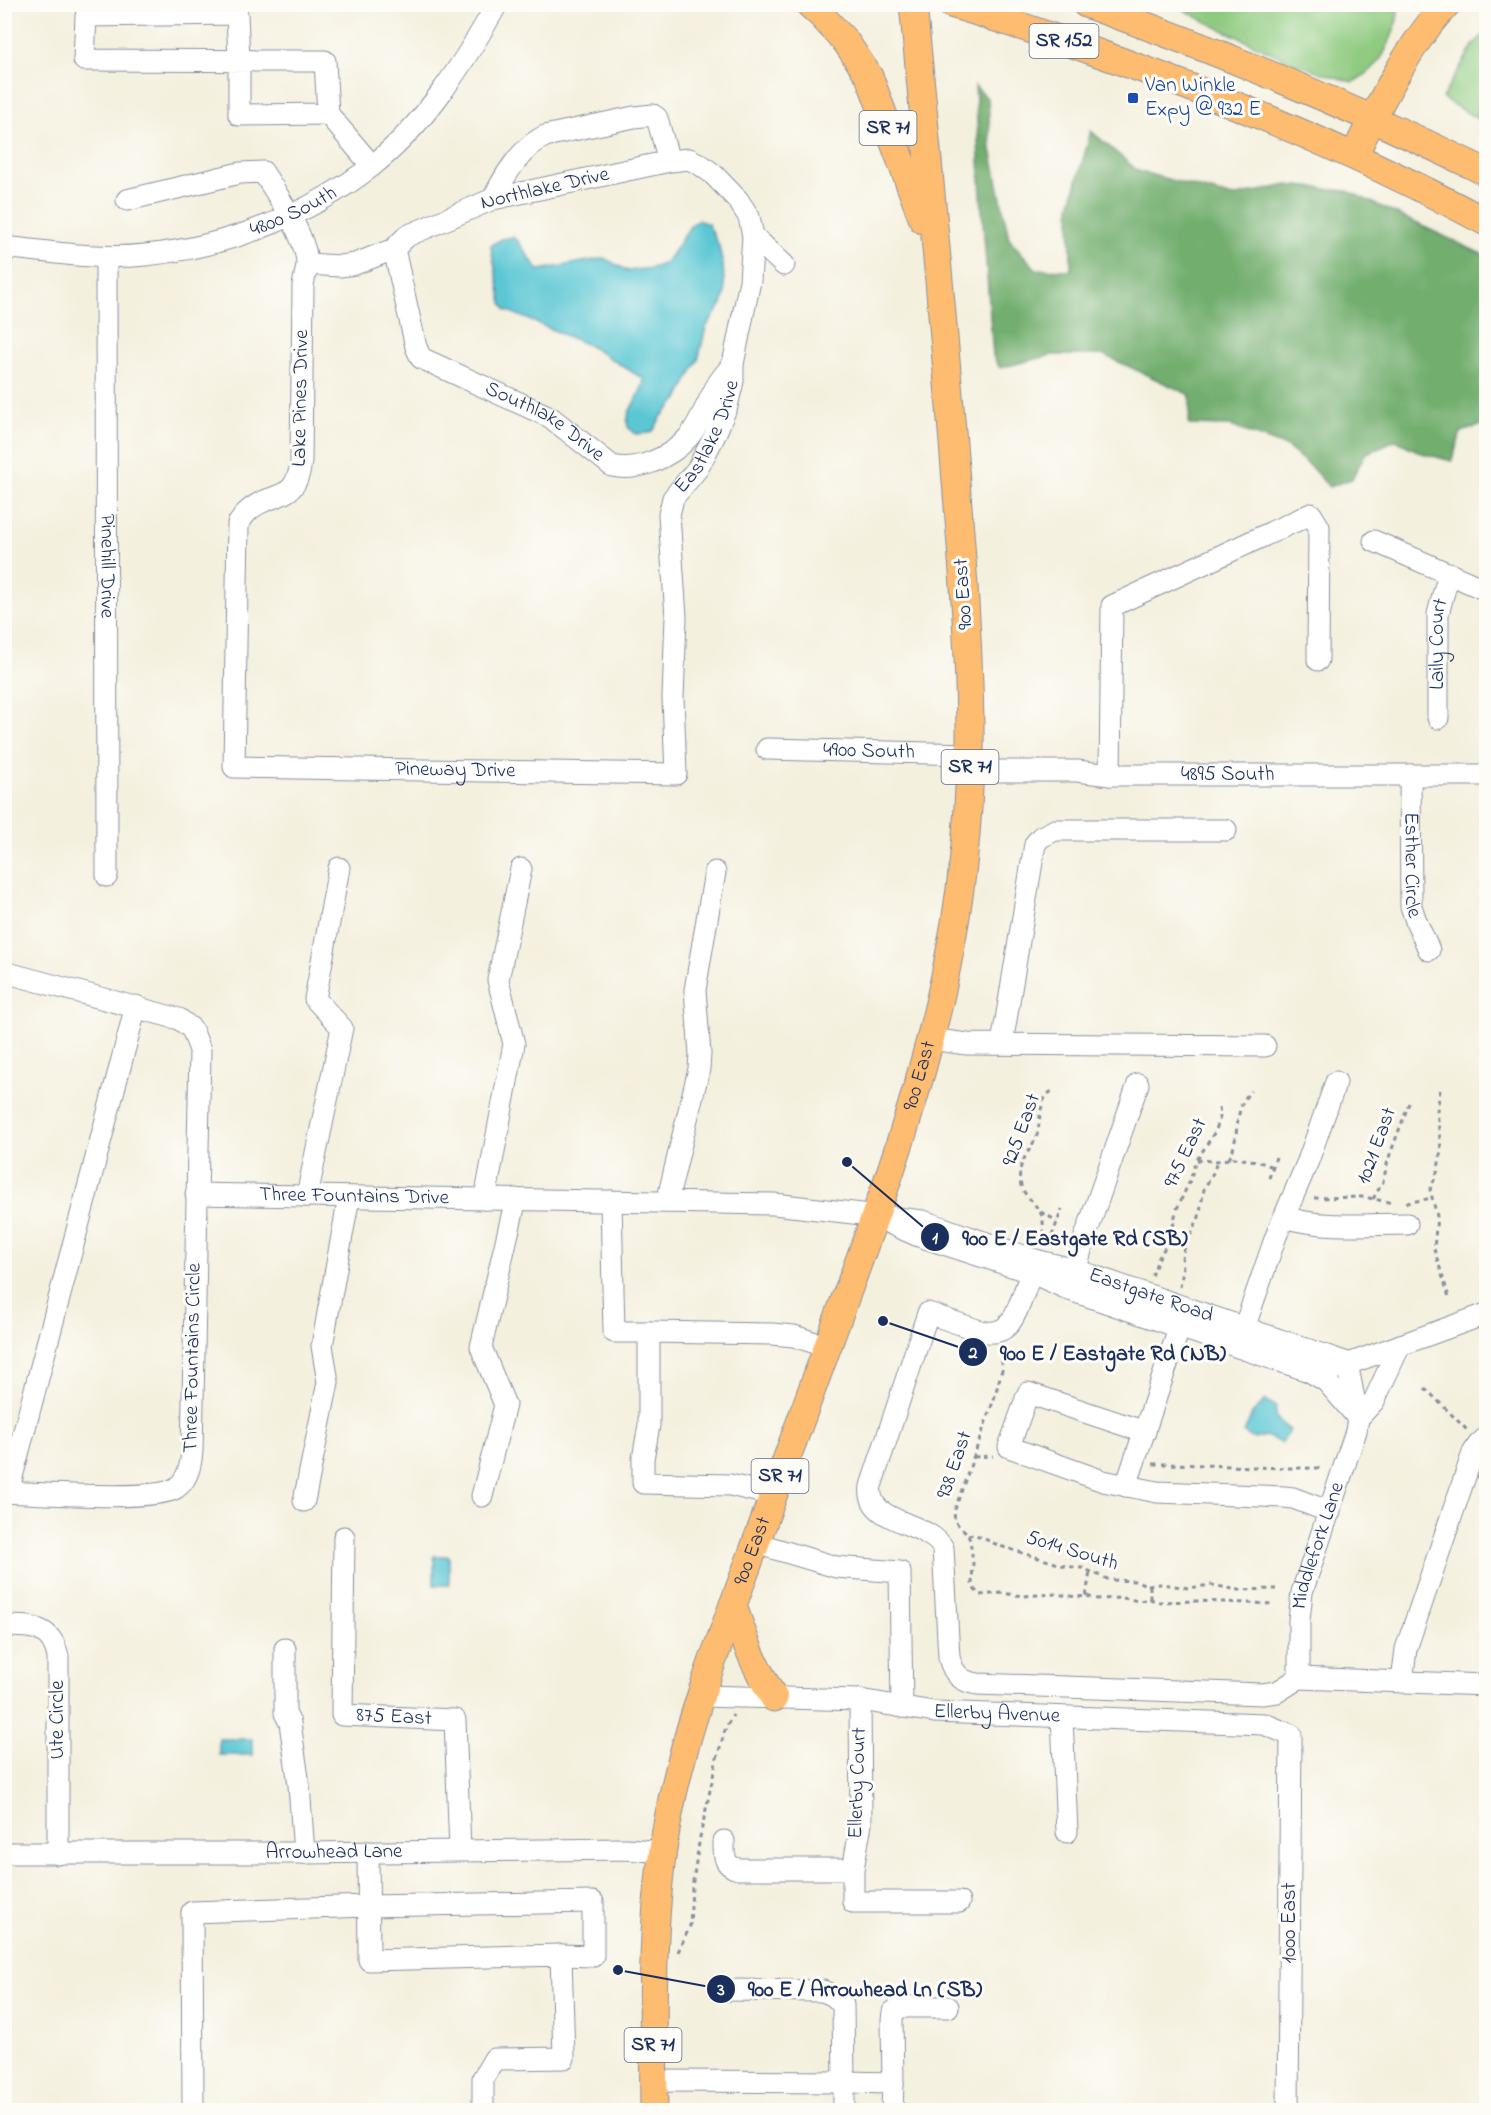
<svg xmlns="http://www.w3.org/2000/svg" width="1491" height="2115" font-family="'Indie Flower',sans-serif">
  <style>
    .green { fill: #8eca7f; stroke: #547c6e; stroke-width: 1.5 }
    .forest { fill: #72ae6e; stroke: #466e66; stroke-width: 1.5 }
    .water { fill: #5bc7d4; stroke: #3b7b99; stroke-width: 1.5 }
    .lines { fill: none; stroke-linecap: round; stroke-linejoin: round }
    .minor-casing { stroke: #88909e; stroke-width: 23 }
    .major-casing { stroke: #88909e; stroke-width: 29 }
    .path { stroke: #88909e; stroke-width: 3; stroke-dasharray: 4.5 4.5; stroke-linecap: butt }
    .minor { stroke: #fff; stroke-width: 21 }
    .major { stroke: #febc70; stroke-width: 27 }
    .transit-dot { fill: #1a4fb4; stroke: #fdfcf7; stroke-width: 2 }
    .labels { text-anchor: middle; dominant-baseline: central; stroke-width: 6; stroke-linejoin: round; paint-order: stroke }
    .shield { fill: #fdfcf7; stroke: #5f6c8c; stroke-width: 1.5 }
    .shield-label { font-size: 20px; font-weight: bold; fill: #1b2f5e }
    .transit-label { font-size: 21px; fill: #164399; stroke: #fdfcf7; text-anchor: start }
    .street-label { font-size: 21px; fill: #1b2f5e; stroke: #fdfcf7 }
    .leader { fill: none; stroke: #1b2f5e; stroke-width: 2 }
    .callout-dot { fill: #1b2f5e; stroke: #fdfcf7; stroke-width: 2 }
    .mark-label { font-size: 18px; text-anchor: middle; font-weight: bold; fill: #fff }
    .callout-label { font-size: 22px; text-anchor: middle; font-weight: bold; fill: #1b2f5e; stroke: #fdfcf7; stroke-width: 6; stroke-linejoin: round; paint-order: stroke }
  </style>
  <rect width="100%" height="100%" fill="#fdfcf7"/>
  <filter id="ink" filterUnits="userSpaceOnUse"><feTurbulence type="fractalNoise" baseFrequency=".0167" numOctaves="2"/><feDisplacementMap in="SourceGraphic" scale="12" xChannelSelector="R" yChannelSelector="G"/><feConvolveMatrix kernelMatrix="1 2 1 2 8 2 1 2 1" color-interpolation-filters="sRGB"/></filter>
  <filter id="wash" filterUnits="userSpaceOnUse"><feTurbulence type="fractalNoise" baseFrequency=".008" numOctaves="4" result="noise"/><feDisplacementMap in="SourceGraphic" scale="24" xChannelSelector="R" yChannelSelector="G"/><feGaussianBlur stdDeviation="1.35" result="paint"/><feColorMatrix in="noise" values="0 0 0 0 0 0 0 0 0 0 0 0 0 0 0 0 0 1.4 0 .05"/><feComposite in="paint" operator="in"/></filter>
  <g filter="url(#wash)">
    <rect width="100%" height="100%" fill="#f4f0de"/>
    <!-- green -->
    <g class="green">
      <path d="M 1183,4 L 1397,4 C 1402,18 1385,55 1376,65 C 1369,73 1362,77 1353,82 C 1312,72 1275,55 1236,36 C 1217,27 1199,20 1182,8 Z"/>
      <polygon points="1486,33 1486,124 1442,98 1474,44"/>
    </g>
    <!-- forest -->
    <polygon class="forest" points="975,86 988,99 991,149 1009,239 1036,269 1071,270 1070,206 1091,131 1138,171 1233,197 1287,185 1348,191 1486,256 1486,424 1461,432 1452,461 1422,453 1395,440 1365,454 1352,479 1329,487 1311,467 1287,447 1231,426 1189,425 1190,395 1104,355 1052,355 1000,368 993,356 981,196"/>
    <!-- water -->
    <g class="water">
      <path d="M 698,220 L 708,224 L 719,246 L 723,266 L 725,294 L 722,304 L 706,327 L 698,360 L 678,399 L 661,417 L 654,430 L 649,433 L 636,434 L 628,427 C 624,408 643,397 644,379 L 588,345 L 506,310 L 502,303 L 491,248 L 491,245 L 502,239 L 513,237 L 518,241 L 537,269 L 540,270 L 604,258 L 628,271 L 652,268 L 666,263 L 691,225 Z"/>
      <path d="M 1266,1400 L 1276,1407 C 1274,1419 1281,1424 1290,1430 L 1281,1443 L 1266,1436 L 1254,1439 L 1244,1433 L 1252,1414 Z"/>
      <rect x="434" y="1556" width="15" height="29"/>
      <rect x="219" y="1739" width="33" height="16"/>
    </g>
  </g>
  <g filter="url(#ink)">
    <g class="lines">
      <defs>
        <g id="minor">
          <polyline points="239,60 239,115 328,114 325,61 84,60 86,16 237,14 239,60"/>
          <polyline points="328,114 372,166"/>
          <path d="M 493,199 C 504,176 521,148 545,136 L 634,117 L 653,115 L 657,118 L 669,161"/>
          <path id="s1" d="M 127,200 L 240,173 L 263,172 C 278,196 305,235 307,262 C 307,270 304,278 303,286 L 301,462 C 296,506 270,489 246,513 C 243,516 241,521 238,524 L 234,767 L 676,774 L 673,698 L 676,617 L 669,515 L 673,498 L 698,468 L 714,437 L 727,406 L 733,381 L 733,364 L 750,281 L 753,236 L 749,217 L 738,200 L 713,174 L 701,165 L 689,159 L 670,161 L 493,199 L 407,236 L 394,249 L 355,264 L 340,266 L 307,264"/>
          <polyline points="753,236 784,265"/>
          <path id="s2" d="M 4,247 C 51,252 99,260 145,255 C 226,247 308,216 372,166 C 425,124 464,63 497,4"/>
          <path id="s3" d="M 394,249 L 416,347 L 421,358 L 550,417 L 612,466 C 627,469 638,467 652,462 C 694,445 697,423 716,387 C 720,379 727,372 733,364"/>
          <path id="s4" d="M 106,257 L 107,876"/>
          <polyline points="1374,541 1486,590"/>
          <path id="s5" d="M 1438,718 L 1438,614 L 1449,573"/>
          <path id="s6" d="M 767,749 L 970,754"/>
          <path id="s7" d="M 970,771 L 1077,771 L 1110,775 L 1486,775"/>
          <polyline points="1110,775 1112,606 1311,514 1319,527 1318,660"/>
          <path id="s8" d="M 1410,775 L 1411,906 L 1416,921 L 1429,950"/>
          <path d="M 4,972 L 179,1019 L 192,1029 L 200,1050 L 192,1451 C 191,1465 188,1480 176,1488 C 156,1502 36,1493 4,1492"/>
          <polyline points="930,1039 967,1044 1265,1046"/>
          <polyline points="1002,1044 1035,844 1041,837 1055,830 1226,830"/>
          <path id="s9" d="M 196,1194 L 774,1204 L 923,1221 L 1035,1260 L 1076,1270 L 1347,1363"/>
          <polyline points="307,1196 342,1028 315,999 339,868"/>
          <polyline points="485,1199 514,1044 498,980 521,869"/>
          <polyline points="611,1201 614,1332 649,1332"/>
          <polyline points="667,1202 699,1069 700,1054 695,990 715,872"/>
          <path d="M 1284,1217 C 1323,1229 1367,1224 1407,1224"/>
          <polyline points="889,1223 916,1235 1030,1272 1070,1290 1309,1371 1329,1371 1486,1314"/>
          <path d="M 1035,1260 C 1030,1274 1018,1317 1007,1326 C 1000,1333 989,1333 980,1331 L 928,1313 L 871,1486 C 865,1524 927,1520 943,1548 L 949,1657 C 953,1674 961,1682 978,1684 L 1262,1694 L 1277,1692 L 1299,1678"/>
          <polyline points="1072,1283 1083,1243 1138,1084"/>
          <polyline points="1240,1340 1276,1236 1308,1161 1336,1082"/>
          <polyline points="1309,1371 1326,1381 1358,1418 1374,1401 1400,1345"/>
          <polyline points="1145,1432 1028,1393 1009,1447 1103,1481 1157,1492 1284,1497 1293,1498 1330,1512"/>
          <polyline points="1126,1486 1184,1314"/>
          <polyline points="8,1492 136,1006"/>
          <polyline points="773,1495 730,1485 643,1483 643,1459 649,1425 649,1332 772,1334 794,1336 828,1347"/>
          <polyline points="482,1496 505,1405 481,1347 516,1199"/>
          <polyline points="304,1501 328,1382 322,1346 349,1197"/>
          <path id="s10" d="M 344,1537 L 342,1715 L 455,1720 L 460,1850"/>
          <polyline points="756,1543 836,1567 900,1572 902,1707"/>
          <path d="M 4,1626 C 32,1626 52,1626 58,1657 L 58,1854"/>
          <polyline points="285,1649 285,1713 290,1723 299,1785 304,1853"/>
          <path id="s11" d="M 1299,1678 L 1299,1620 L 1302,1592 L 1356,1431 L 1358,1418 L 1347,1363"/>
          <polyline points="1299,1678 1486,1685"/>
          <polyline points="1402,1682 1406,1649 1473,1453 1479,1444 1486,1438"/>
          <path id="s12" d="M 701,1696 L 860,1700 L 934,1712 L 1264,1724 L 1291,1735 L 1288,2110"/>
          <polyline points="860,1700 861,1824 853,1869 853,1902 959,1902"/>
          <polyline points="1062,1717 1067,1832"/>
          <path d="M 724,1841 C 724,1855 723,1865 738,1869 L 853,1869"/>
          <polyline points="368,1852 369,1960 561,1955 564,2058 494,2059 483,2078 483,2110"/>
          <path id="s13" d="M 4,1853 L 304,1853 L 627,1849 L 663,1852"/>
          <polyline points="653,2081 844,2082 843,2005 834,1996 823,1991 727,1990"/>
          <polyline points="193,2110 192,1912 368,1906 593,1902 593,1956 561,1955"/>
          <polyline points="844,2110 844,2082 893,2083 892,2021 893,2012 900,2007 948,2007"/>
          <polyline points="892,2110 893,2083"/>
        </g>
        <g id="major">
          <polyline points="809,4 820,14 846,42 869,76 923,220"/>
          <path d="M 951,4 C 1006,20 1061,40 1115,59 C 1242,105 1367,158 1486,222"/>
          <path d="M 1086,4 C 1223,52 1356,109 1486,172"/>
          <path d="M 1354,156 C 1377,108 1410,42 1447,4"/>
          <path d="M 733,1605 C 745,1642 754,1665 774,1698"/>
          <path id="s14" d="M 654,2110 C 653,2013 650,1915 668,1819 C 685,1727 721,1638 753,1551 C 784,1466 815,1381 846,1296 C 885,1191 922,1086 945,976 C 962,895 971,811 970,728 C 969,641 962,555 955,469 C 943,314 928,159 913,4"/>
        </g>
      </defs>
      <!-- minor casing -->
      <use href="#minor" class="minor-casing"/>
      <!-- major casing -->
      <use href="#major" class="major-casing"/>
      <!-- path -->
      <g class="path">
        <polyline points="1440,1090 1437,1111 1441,1149 1438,1170 1430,1190 1437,1216 1434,1249 1449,1297"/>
        <path d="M 1229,1159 C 1241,1137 1232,1109 1251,1091"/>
        <polyline points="1197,1160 1217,1161 1235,1158 1257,1161 1273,1167"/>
        <polyline points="1269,1178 1276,1157"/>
        <polyline points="1314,1198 1364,1197 1393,1203"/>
        <polyline points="1373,1199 1383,1182 1388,1160 1409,1103"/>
        <polyline points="1406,1203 1432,1198"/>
        <polyline points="1041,1212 1057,1221"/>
        <polyline points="1052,1236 1062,1209"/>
        <path d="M 1042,1243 C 1043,1234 1045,1220 1040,1212 C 1033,1200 1022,1195 1020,1181 C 1017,1162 1031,1151 1037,1135 C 1041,1121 1038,1095 1055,1090"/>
        <polyline points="1152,1276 1158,1259 1171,1237 1176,1211 1191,1178 1195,1163 1216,1130 1220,1117 1219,1106"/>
        <polyline points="1180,1287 1183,1271 1182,1254 1199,1217 1204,1189 1214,1171 1217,1161"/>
        <polyline points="1002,1351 1002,1370 994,1399 954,1512 955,1522 967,1533 970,1540 973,1562 972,1584 975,1590 980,1595 1001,1593 1023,1596 1056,1594 1077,1597 1087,1596 1095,1599 1123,1598 1139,1601 1150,1599 1159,1602 1197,1601 1274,1604"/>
        <polyline points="1425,1388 1468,1431"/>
        <polyline points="974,1457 993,1456"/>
        <path d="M 1153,1464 C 1210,1464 1266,1469 1322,1468"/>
        <polyline points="968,1535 974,1534 1000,1546 1065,1566 1082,1568 1110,1580 1137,1581 1146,1585 1162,1584 1188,1588 1212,1585 1238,1590 1276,1589"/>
        <polyline points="1086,1596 1090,1572"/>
        <polyline points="1150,1599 1150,1586"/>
        <polyline points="678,1952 690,1926 692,1887 700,1837 717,1758 726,1727 733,1715"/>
      </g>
      <!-- minor -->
      <use href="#minor" class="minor"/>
      <!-- major -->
      <use href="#major" class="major"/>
    </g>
  </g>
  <!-- markers -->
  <rect class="transit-dot" x="1127" y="92" width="12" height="12" rx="3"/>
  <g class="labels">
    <!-- shield labels -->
    <g class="shield">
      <rect x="1029.5" y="24" width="69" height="34" rx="4.5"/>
      <rect x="859.5" y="111" width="57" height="34" rx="4.5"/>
      <rect x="941.5" y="750" width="57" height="34" rx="4.5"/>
      <rect x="751.5" y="1459" width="57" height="34" rx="4.5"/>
      <rect x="624.5" y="2028" width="57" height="34" rx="4.5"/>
    </g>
    <g class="shield-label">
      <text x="1064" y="41">SR 152</text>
      <text x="888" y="128">SR 71</text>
      <text x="970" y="767">SR 71</text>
      <text x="780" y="1476">SR 71</text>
      <text x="653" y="2045">SR 71</text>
    </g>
    <!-- transit labels -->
    <g class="transit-label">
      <text x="1145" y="86">Van Winkle<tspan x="1145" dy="24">Expy @ 932 E</tspan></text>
    </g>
    <!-- street labels -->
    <g class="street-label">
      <text transform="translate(545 189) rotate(-13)">Northlake Drive</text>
      <text stroke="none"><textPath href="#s2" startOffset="297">4800 South</textPath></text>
      <text transform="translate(301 398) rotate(-89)">Lake Pines Drive</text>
      <text stroke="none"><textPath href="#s3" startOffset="252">Southlake Drive</textPath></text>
      <text stroke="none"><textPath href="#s1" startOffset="1568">Eastlake Drive</textPath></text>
      <text stroke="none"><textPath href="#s4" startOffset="309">Pinehill Drive</textPath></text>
      <text transform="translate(964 594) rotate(-94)">900 East</text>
      <text stroke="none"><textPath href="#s5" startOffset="74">Laily Court</textPath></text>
      <text stroke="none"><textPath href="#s6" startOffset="102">4900 South</textPath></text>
      <text stroke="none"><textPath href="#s1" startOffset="999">Pineway Drive</textPath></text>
      <text stroke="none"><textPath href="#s7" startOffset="258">4895 South</textPath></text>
      <text stroke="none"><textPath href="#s8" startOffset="90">Esther Circle</textPath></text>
      <text stroke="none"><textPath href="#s14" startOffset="1077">900 East</textPath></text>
      <text transform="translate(1022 1130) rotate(-70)">925 East</text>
      <text transform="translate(1377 1146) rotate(-70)">1021 East</text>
      <text transform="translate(1186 1153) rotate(-65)">975 East</text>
      <text stroke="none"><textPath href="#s9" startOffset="158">Three Fountains Drive</textPath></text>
      <text stroke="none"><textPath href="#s9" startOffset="968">Eastgate Road</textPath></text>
      <text transform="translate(193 1358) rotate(-89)">Three Fountains Circle</text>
      <text transform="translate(955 1465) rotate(-71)">938 East</text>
      <text stroke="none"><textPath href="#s11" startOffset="135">Middlefork Lane</textPath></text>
      <text stroke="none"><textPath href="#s14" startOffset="573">900 East</textPath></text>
      <text transform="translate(1072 1551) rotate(17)">5014 South</text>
      <text stroke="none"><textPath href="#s12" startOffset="297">Ellerby Avenue</textPath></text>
      <text stroke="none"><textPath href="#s10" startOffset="230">875 East</textPath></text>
      <text transform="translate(58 1720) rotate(-90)">Ute Circle</text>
      <text transform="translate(858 1783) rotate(-88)">Ellerby Court</text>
      <text stroke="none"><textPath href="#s13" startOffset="330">Arrowhead Lane</textPath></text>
      <text transform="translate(1290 1923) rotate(-90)">1000 East</text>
    </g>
  </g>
  <!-- callouts -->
  <path class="leader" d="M847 1162L935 1237M883 1321L973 1352M618 1970L721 1989"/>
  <g class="callout-dot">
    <circle cx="847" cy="1162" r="6"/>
    <circle cx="883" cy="1321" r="6"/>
    <circle cx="618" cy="1970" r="6"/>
    <circle cx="935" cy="1237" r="15"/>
    <circle cx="973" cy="1352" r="15"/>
    <circle cx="721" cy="1989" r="15"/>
  </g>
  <g class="mark-label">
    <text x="935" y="1243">1</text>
    <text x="973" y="1358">2</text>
    <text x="721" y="1995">3</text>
  </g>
  <g class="callout-label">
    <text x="1075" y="1245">900 E / Eastgate Rd (SB)</text>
    <text x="1113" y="1360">900 E / Eastgate Rd (NB)</text>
    <text x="865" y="1996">900 E / Arrowhead Ln (SB)</text>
  </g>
  <!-- margin -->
  <rect width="1491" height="2115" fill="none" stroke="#fdfcf7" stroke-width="24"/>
</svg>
